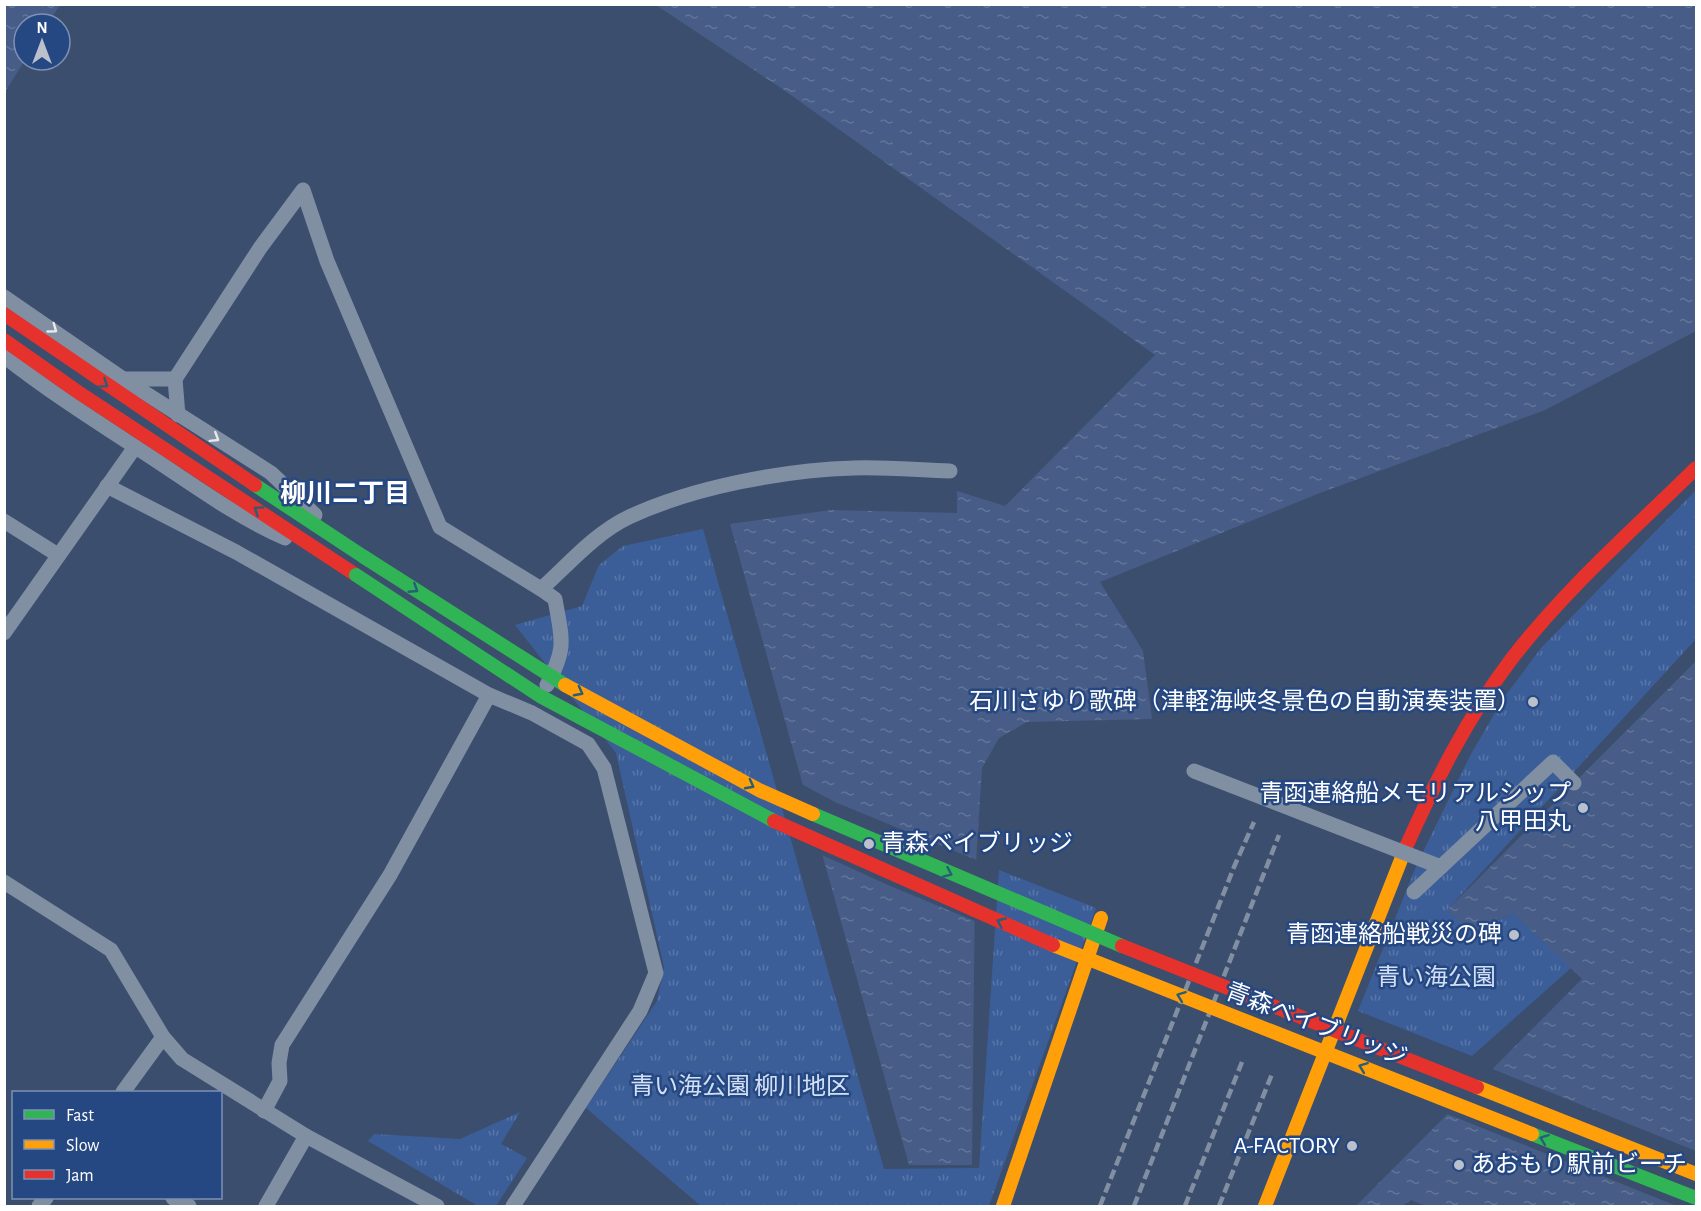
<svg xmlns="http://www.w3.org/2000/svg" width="1701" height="1211" font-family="'Alegreya Sans','Noto Sans JP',sans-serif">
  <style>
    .park { fill: url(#park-tufts) }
    .water { fill: url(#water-ripples) }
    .pier { fill: #3b4e6d }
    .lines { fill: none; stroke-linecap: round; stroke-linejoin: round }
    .street { stroke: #818fa3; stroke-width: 15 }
    .fast { stroke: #30b455; stroke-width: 14 }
    .slow { stroke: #ff9f0a; stroke-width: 14 }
    .jam { stroke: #e5322d; stroke-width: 14 }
    .rail { stroke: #828fa3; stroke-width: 4.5; stroke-dasharray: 10 4.5; stroke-linecap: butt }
    .street-bridge { stroke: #818fa3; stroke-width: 15 }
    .fast-bridge { stroke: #30b455; stroke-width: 14 }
    .slow-bridge { stroke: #ff9f0a; stroke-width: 14 }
    .jam-bridge { stroke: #e5322d; stroke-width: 14 }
    .oneway { stroke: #e6e9ed }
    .oneway2 { stroke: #285e79 }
    .poi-dot { fill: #bac1cc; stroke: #264882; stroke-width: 2 }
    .labels { text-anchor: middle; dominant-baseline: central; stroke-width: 5; stroke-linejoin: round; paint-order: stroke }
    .poi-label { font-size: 24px; fill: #fff; stroke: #264882; text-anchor: end }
    .park-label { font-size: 24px; fill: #d2e0f6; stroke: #264882 }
    .street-label { font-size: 24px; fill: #fff; stroke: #264882 }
    .neighbourhood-label { font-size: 26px; font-weight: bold; fill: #fff; stroke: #264882 }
  </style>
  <defs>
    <pattern id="park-tufts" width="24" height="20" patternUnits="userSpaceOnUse" patternTransform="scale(1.5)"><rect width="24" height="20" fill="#3b5e99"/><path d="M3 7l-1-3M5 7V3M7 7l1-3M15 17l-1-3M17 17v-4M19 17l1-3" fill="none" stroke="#5876a8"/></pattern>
    <pattern id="water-ripples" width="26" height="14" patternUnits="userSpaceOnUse" patternTransform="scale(1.5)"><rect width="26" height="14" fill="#475d87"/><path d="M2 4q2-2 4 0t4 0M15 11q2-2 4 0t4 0" fill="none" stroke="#637599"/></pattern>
  </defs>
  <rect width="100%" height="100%" fill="#3b4e6d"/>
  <!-- park -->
  <g class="park">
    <polygon points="1696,490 1696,639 1447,910 1473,932 1513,913 1571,968 1472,1056 1358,1011 1417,864 1471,754 1503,699 1541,648"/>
    <polygon points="703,529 884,1169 979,1168 999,870 1096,908 989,1206 701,1206 586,1108 657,1001 664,967 616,753 515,625 582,606 599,565 623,546"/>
    <polygon points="520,1112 501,1144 527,1158 496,1206 478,1206 368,1141 374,1134 460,1139"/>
  </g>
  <!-- water -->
  <g class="water">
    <polygon points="5,4 60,5 47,24 24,24 25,60 5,92"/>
    <polygon points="656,5 1696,5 1696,331 1545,410 1320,493 1100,582 1143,651 1152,719 1027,722 999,738 982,768 975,879 972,1165 909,1165 730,524 831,510 957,513 957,491 1005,506 1155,355 781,88"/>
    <polygon points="1696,661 1696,1206 1426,1206 1411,1200 1402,1206 1356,1206 1582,979 1513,913 1472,932 1447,910"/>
  </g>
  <!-- pier -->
  <g class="pier">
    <polygon points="801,784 837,803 979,861 977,922 888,885 820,854"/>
    <polygon points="1490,1068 1696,1151 1696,1206 1677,1206 1445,1113"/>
  </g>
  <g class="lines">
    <!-- street -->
    <g class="street">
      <polyline points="4,297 123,379 271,473 315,515"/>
      <path d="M 4,356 C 51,393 102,425 151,457 C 195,486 237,517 285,538"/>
      <polyline points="123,379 175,379 178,415"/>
      <polyline points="175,379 260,248 303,190 327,261 440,527 541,589"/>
      <polyline points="107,486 236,552 489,695 532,713 588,744 604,768 656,973 640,1011 513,1206"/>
      <polyline points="4,521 58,555"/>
      <polyline points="4,633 135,447"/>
      <path d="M 547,685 C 567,647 562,640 555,599 L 541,589 C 568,565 595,533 629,517 C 693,487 784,470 854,468 C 886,467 918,470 950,471"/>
      <polyline points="4,882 111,950 163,1037 182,1059 306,1136 437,1206"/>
      <polyline points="1414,892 1553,762 1574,783"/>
      <polyline points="123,1092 163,1037"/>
      <polyline points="264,1111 280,1081 279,1063 282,1045 390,875 489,695"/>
      <polyline points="173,1198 189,1206"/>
      <polyline points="39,1206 46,1198"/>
      <polyline points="266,1206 306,1136"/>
    </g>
    <!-- fast -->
    <polyline class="fast" points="255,485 364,557"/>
    <!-- slow -->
    <g class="slow">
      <polyline points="1003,1206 1101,918"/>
      <polyline points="1265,1206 1406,847"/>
    </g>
    <!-- jam -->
    <g class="jam">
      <polyline points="4,314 255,485"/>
      <polyline points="4,340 78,392 356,575"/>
      <path d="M 1406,847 C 1435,782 1467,718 1510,661 C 1564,590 1633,530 1696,468"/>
    </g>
    <!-- rail -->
    <g class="rail">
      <polyline points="1100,1206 1234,867 1254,822"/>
      <polyline points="1134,1206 1279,835"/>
      <polyline points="1185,1206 1242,1062"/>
      <polyline points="1219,1206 1272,1074"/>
    </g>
    <!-- street-bridge -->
    <polyline class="street-bridge" points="1194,771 1441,867"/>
    <!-- fast-bridge -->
    <g class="fast-bridge">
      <polyline points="364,557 565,685"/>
      <polyline points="356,575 540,696 774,821"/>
      <polyline points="813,814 1122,946"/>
      <polyline points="1532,1134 1696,1198"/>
    </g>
    <!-- slow-bridge -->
    <g class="slow-bridge">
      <polyline points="565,685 761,791 813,814"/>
      <polyline points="1053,945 1532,1134"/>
      <polyline points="1477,1087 1696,1174"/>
    </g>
    <!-- jam-bridge -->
    <g class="jam-bridge">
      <polyline points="774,821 1053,945"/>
      <polyline points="1122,946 1477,1087"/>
    </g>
  </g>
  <!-- one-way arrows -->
  <defs><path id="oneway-chevron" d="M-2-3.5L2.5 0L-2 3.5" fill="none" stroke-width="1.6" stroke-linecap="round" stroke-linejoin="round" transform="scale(1.5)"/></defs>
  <g class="oneway">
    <use href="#oneway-chevron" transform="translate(53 329) rotate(36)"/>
    <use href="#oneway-chevron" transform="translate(215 438) rotate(32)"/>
  </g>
  <g class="oneway2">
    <use href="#oneway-chevron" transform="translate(104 384) rotate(34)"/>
    <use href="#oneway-chevron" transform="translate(258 510) rotate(-146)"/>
    <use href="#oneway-chevron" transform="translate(414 589) rotate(33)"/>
    <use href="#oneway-chevron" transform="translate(579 692) rotate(28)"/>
    <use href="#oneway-chevron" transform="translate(750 785) rotate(28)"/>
    <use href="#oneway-chevron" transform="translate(948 873) rotate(24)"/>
    <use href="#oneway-chevron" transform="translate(1001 922) rotate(-156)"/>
    <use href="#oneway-chevron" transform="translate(1181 996) rotate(-159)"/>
    <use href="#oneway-chevron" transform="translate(1363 1067) rotate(-159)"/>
    <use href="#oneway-chevron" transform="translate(1544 1139) rotate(-159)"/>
  </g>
  <!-- markers -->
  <g class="poi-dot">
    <circle cx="1533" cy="702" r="6"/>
    <circle cx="1583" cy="808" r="6"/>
    <circle cx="869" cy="844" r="6"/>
    <circle cx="1514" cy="935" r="6"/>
    <circle cx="1352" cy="1146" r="6"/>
    <circle cx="1459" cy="1165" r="6"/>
  </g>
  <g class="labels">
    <!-- poi labels -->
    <g class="poi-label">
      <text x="1521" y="702">石川さゆり歌碑（津軽海峡冬景色の自動演奏装置）</text>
      <text x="1571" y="794">青函連絡船メモリアルシップ<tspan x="1571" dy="28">八甲田丸</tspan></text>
      <text x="881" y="844" text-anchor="start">青森ベイブリッジ</text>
      <text x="1502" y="935">青函連絡船戦災の碑</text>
      <text x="1340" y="1146">A-FACTORY</text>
      <text x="1471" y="1165" text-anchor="start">あおもり駅前ビーチ</text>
    </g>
    <!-- park labels -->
    <g class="park-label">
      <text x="1436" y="978">青い海公園</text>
      <text x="740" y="1087">青い海公園 柳川地区</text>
    </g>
    <!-- street labels -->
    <g class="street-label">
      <text transform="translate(1316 1025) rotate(21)">青森ベイブリッジ</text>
    </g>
    <!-- neighbourhood labels -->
    <g class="neighbourhood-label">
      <text x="345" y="494">柳川二丁目</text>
    </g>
  </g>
  <!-- border -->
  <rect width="1701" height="1211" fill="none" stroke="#ffffff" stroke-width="12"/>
  <!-- legend -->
  <rect x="12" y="1091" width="210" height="108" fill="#264882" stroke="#7d91b4" stroke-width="1.5"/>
  <rect x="24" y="1110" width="30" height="9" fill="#30b455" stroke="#7d91b4" stroke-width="1.5"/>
  <text x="66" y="1121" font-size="18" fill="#ffffff">Fast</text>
  <rect x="24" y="1140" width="30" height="9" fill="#ff9f0a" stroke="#7d91b4" stroke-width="1.5"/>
  <text x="66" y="1151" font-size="18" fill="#ffffff">Slow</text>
  <rect x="24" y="1170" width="30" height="9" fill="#e5322d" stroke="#7d91b4" stroke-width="1.5"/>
  <text x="66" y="1181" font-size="18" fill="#ffffff">Jam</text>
  <!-- north arrow -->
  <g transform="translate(42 42)"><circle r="28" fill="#264882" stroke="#7d91b4" stroke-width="1.5"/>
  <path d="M0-4.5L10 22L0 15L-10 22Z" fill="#bac1cc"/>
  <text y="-9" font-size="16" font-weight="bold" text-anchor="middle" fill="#ffffff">N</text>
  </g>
</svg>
